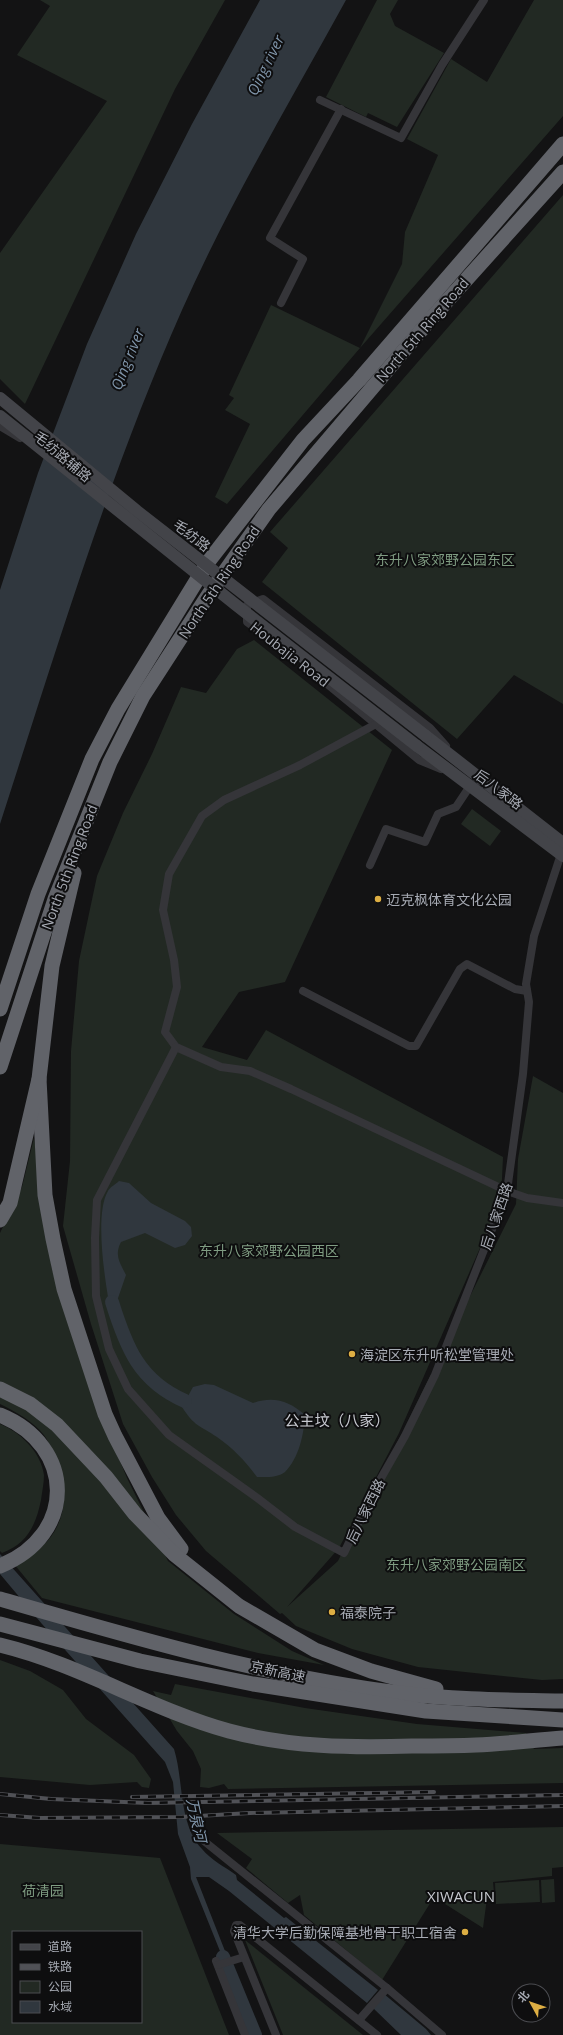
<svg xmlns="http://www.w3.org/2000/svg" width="563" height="2035" font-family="'Open Sans','Noto Sans SC',sans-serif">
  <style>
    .green { fill: #222923; fill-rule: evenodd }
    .water { fill: #30373e }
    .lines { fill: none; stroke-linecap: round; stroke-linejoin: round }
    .river { stroke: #30373e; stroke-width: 14 }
    .street { stroke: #353539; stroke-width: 8 }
    .secondary { stroke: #434449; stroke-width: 12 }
    .highway { stroke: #616369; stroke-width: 15 }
    .rail-casing { stroke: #505156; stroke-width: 4 }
    .rail { stroke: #0e0e0f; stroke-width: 2.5; stroke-dasharray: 8; stroke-linecap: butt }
    .secondary-bridge { stroke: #434449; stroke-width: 12 }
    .poi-dot { fill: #ddae43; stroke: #0e0e0f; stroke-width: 1.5 }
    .labels { text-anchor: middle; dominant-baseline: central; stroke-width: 4; stroke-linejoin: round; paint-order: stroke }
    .street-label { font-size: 14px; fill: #a6aab3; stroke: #0e0e0f }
    .park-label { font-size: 14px; fill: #7f9c82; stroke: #0e0e0f }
    .poi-label { font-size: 14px; fill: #a6aab3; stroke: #0e0e0f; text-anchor: start }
    .water-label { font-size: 15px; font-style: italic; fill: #8196ab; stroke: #0e0e0f }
    .neighbourhood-label { font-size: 15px; fill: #c7c9d0; stroke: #0e0e0f }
  </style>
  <rect width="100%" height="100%" fill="#131314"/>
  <!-- green -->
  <g class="green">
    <polygon points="40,0 225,0 175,89 25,404 0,379 0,253 107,101 17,55 50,6"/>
    <polygon points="377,0 398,0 390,14 395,26 444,53 397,127 368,113 366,117 326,97"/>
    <polygon points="534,0 563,0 563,116 360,348 227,504 215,497 250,424 225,410 234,398 229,395 271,305 360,348 402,264 405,232 438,155 407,139 451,59 487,82"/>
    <polygon points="563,195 563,704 514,675 457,739 262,582 288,548 270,532"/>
    <polygon points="254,640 392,750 285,982 239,992 202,1047 247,1060 266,1030 503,1157 501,1200 399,1433 339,1548 287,1607 338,1561 516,1204 518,1159 533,1076 563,1093 563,1679 542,1680 418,1667 352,1649 296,1626 282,1613 280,1614 206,1551 176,1515 152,1477 123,1424 91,1324 63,1226 70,1161 71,1051 79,961 97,876 123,813 152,754 181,687 206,693 237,649"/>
    <polygon points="472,809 501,831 490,846 461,824"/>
    <path d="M 34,1138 L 52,1269 L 91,1391 L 127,1478 L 168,1561 L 234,1614 L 292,1651 L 324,1665 L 258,1653 L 42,1598 L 14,1564 C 27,1557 40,1550 50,1538 C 70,1512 66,1479 52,1452 C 50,1447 48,1440 44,1435 C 33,1421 16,1412 0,1404 L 0,1233 L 22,1187 Z"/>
    <path d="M 0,1424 C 20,1432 41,1452 44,1475 C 44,1483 42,1492 41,1500 C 36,1525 27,1544 2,1553 L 0,1551 Z"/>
    <polygon points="0,1660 30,1671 63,1690 86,1719 134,1755 151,1779 149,1788 142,1787 137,1782 90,1785 0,1777"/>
    <polygon points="175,1684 305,1708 417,1724 526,1733 534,1749 563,1748 563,1783 228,1789 224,1784 209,1788 200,1787 201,1769 193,1751 177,1731 153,1691 171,1695"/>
    <polygon points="563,1827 563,1867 552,1868 552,1876 493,1882 494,1893 487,1898 483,1928 434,1897 382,1980 304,1915 300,1895 288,1903 246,1868 252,1859 217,1833"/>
    <path d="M 0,1844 L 160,1858 L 229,2035 L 0,2035 ZM 13,1932 L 141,1932 L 141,2022 L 13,2022 Z"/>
    <polygon points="554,1879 555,1902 542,1903 541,1880"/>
    <polygon points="539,1880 540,1902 496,1904 495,1883"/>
    <polygon points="245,1940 363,2035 283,2035"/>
  </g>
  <!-- water -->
  <g class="water">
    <path d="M 260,0 L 346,0 C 290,102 229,204 182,310 C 108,477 56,651 0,824 L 0,590 L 38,473 L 87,344 L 136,234 L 192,124 Z"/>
    <path d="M 119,1181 L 129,1183 L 151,1203 L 185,1221 L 191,1227 L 192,1236 L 185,1245 L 175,1248 L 145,1233 L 121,1242 C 114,1255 120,1263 126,1275 L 117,1301 L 112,1302 L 108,1297 C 104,1272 95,1213 108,1191 C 110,1187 116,1184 119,1181 Z"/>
    <path d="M 205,1384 L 214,1385 L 253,1403 C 274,1396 289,1401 305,1415 C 304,1434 299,1458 285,1472 C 277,1478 266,1477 257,1477 C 246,1462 233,1448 217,1437 C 199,1425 195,1427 182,1407 L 193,1387 Z"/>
    <path d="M 0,1554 L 174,1749 C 184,1781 178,1823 202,1849 C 211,1860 225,1867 236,1875 L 237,1880 L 284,1918 L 286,1917 L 378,1990 L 367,2003 L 229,1891 L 209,1877 L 196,1877 L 234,1974 L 230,1976 L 191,1879 L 190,1867 L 178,1834 L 173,1782 L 165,1762 L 42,1624 L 0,1574 Z"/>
    <polygon points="384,1994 426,2029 431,2035 401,2035 373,2008"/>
  </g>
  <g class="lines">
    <!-- river -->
    <g class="river">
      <path d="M 112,1302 C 126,1347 139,1381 185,1401"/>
      <polyline points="223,1957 255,2035"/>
    </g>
    <!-- street -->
    <g class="street">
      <polyline points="320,100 401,138 442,65 484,0"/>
      <polyline points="281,303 303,259 270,238 341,109"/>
      <polyline points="0,426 20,438"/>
      <polyline points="281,647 247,622 247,605 263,599 430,728 446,746"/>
      <polyline points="315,674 419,760 441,769"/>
      <polyline points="376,724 300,765 224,800 202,816 169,874 163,910 174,960 177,987 165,1032 176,1047 221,1067 250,1071 291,1089 507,1191 527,1198 563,1203"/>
      <polyline points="370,865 386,829 425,842 438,814 456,807 470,786"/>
      <polyline points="303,991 409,1046 416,1046 460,969 467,964 515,989 527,991"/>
      <polyline points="176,1047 97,1200 95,1238 96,1296 109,1349 128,1389 169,1435 256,1497 295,1527 344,1553 372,1494 405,1436 435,1375 507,1191 523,1074 529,1002 526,984 534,936 561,854"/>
      <polyline points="204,1841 387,1988 442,2035"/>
      <polyline points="216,1961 245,2035"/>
      <polyline points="218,1965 244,1957"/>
      <polyline points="359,2020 387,1988"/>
      <polyline points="276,2035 234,1931 236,1925 240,1925 377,2035"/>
    </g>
    <!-- secondary -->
    <g class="secondary">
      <polyline points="426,736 563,843"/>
      <polyline points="417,746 563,856"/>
    </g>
    <!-- highway -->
    <g class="highway">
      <polyline points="0,1009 38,894 92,759 118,709 208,562 303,440 359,380 563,144"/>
      <polyline points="0,1067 55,899 110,762 143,696 209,594 269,509 429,321 563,172"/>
      <polyline points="39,1079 45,1195 53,1239 64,1289 105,1414 115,1436 158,1518 181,1549"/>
      <polyline points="0,1220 10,1203 39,1079 52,966 74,873"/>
      <polyline points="0,1389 30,1404 57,1425 106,1477 135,1514 175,1555 239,1606 315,1650 371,1671 436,1689"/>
      <path d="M 0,1415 C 76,1446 77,1535 0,1566"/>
      <path d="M 0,1599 C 131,1637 264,1676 400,1693 C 454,1700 509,1700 563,1701"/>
      <polyline points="0,1624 140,1661 253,1684 426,1711 563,1720"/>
      <path d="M 0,1645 C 79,1664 150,1709 229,1731 C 289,1747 351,1748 412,1746 C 433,1746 455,1746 476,1745 C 505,1744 534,1740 563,1738"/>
    </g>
    <defs>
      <g id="rail">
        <polyline points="0,1794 51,1799 148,1803 563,1795"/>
        <polyline points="132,1797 434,1792"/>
        <polyline points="0,1815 40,1818 181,1817 250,1813 563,1806"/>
      </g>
    </defs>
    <!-- rail casing -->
    <use href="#rail" class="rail-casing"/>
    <!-- rail -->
    <use href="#rail" class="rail"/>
    <!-- secondary-bridge -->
    <g class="secondary-bridge">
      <polyline points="0,398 137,511 426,736"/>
      <polyline points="0,416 236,605 417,746"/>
    </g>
  </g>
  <!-- markers -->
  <g class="poi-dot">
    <circle cx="378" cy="899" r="4"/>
    <circle cx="352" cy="1354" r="4"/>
    <circle cx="332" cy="1612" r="4"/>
    <circle cx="465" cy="1932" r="4"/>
  </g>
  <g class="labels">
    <!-- street labels -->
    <g class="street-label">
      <text transform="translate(422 330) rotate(-49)">North 5th Ring Road</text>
      <text transform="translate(63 456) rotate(40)">毛纺路辅路</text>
      <text transform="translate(192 535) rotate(38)">毛纺路</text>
      <text transform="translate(219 582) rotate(-56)">North 5th Ring Road</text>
      <text transform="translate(290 654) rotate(38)">Houbajia Road</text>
      <text transform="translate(499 789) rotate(37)">后八家路</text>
      <text transform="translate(69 867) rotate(-69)">North 5th Ring Road</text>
      <text transform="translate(496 1216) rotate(-71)">后八家西路</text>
      <text transform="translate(365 1511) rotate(-64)">后八家西路</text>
      <text transform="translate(278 1671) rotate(12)">京新高速</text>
    </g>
    <!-- park labels -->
    <g class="park-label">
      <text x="445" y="559">东升八家郊野公园东区</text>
      <text x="269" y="1250">东升八家郊野公园西区</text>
      <text x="456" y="1564">东升八家郊野公园南区</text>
      <text x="43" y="1890">荷清园</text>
    </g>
    <!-- poi labels -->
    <g class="poi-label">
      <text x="386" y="899">迈克枫体育文化公园</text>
      <text x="360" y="1354">海淀区东升听松堂管理处</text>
      <text x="340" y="1612">福泰院子</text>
      <text x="457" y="1932" text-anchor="end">清华大学后勤保障基地骨干职工宿舍</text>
    </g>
    <!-- water labels -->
    <g class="water-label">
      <text transform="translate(265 65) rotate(-64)">Qing river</text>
      <text transform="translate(127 359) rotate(-68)">Qing river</text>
      <text transform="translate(197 1820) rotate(78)">万泉河</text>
    </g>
    <!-- neighbourhood labels -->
    <g class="neighbourhood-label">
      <text x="337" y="1420">公主坟（八家）</text>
      <text x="461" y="1896">XIWACUN</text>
    </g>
  </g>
  <!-- legend -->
  <rect x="12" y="1931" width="130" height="92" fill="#0e0e0f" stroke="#4b4c51"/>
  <rect x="20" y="1944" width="20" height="6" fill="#434449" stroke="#4b4c51"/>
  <text x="48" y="1951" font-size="12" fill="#a6aab3">道路</text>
  <rect x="20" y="1964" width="20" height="6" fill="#505156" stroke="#4b4c51"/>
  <text x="48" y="1971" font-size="12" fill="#a6aab3">铁路</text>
  <rect x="20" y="1981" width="20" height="12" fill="#222923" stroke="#4b4c51"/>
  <text x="48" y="1991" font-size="12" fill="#a6aab3">公园</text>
  <rect x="20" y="2001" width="20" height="12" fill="#30373e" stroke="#4b4c51"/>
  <text x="48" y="2011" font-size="12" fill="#a6aab3">水域</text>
  <!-- north arrow -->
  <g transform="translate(531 2003) rotate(310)"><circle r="19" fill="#0e0e0f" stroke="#4b4c51"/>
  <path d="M0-3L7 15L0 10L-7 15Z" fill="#ddae43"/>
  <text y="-6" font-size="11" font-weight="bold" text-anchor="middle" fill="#a6aab3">北</text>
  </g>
</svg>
